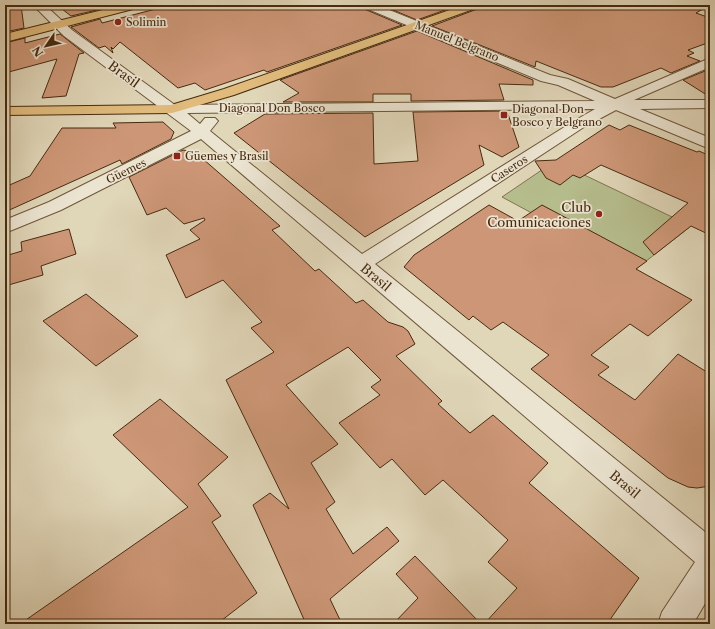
<svg xmlns="http://www.w3.org/2000/svg" width="715" height="629" font-family="'Libre Caslon Text',serif">
  <style>
    .green { fill: #b6bd8d; stroke: #7f744e }
    .building { fill: #cd9777; stroke: #482b0f }
    .lines { fill: none; stroke-linecap: round; stroke-linejoin: round }
    .street-casing { stroke: #6e5639; stroke-width: 2 }
    .primary-casing { stroke: #482b0f; stroke-width: 2 }
    .street { fill: #ebe4d1; fill-rule: evenodd }
    .primary { fill: #e0bb7c; fill-rule: evenodd }
    .poi-dot { fill: #8f2418; stroke: #ebe4d1; stroke-width: 1.5 }
    .labels { text-anchor: middle; dominant-baseline: central; stroke-width: 3.5; stroke-linejoin: round; paint-order: stroke }
    .far-poi-label { font-size: 11px; fill: #482b0f; stroke: #ebe4d1; text-anchor: start }
    .far-street-label { font-size: 11px; fill: #482b0f; stroke: #ebe4d1 }
    .street-label { font-size: 13px; fill: #482b0f; stroke: #ebe4d1 }
    .poi-label { font-size: 13px; fill: #482b0f; stroke: #ebe4d1; text-anchor: end }
  </style>
  <rect width="100%" height="100%" fill="#e0d6b8"/>
  <filter id="stains"><feTurbulence type="fractalNoise" baseFrequency=".005" numOctaves="4"/><feColorMatrix values="0 0 0 0 .2 0 0 0 0 .09 0 0 0 0 .02 0 0 0 .5 -.17"/></filter>
  <radialGradient id="worn" r=".72"><stop offset=".6" stop-color="#630" stop-opacity="0"/><stop offset="1" stop-color="#630" stop-opacity=".3"/></radialGradient>
  <!-- green -->
  <polygon class="green" points="555,161 691,226 636,269 502,197"/>
  <!-- building -->
  <g class="building">
    <polygon points="5,5 21,5 24,28 5,32"/>
    <polygon points="57,5 95,5 97,10 71,16"/>
    <polygon points="171,5 360,5 362,8 402,25 267,72 264,70 205,90 195,83 178,88 120,42 113,49 111,47 113,53 105,46 99,48 71,27 100,19 102,23"/>
    <polygon points="381,5 459,5 417,20"/>
    <polygon points="482,5 710,5 696,13 710,18 710,42 688,50 694,53 687,56 700,61 671,73 661,68 613,87 601,87 536,61 535,67 432,26 480,8"/>
    <polygon points="417,31 533,80 533,85 499,84 504,100 411,101 411,94 373,94 373,102 283,102 299,93 280,80"/>
    <polygon points="60,34 84,53 79,54 66,96 42,98 57,59 5,73 5,43 25,38 25,43"/>
    <polygon points="710,69 710,97 683,80"/>
    <polygon points="507,111 519,147 502,157 479,145 484,165 365,237 234,133 265,114 373,113 374,164 418,161 413,112"/>
    <polygon points="163,122 174,132 171,139 122,164 120,160 5,212 5,187 30,176 62,128 116,128 113,123"/>
    <polygon points="609,125 620,130 629,125 697,152 699,151 710,156 710,235 691,226 654,255 643,242 688,203 601,165 580,178 573,175 560,185 546,178 535,161 556,160"/>
    <polygon points="183,150 195,152 280,226 272,230 315,271 319,269 356,303 363,300 388,322 403,327 408,331 415,344 396,356 442,401 438,404 470,433 493,415 548,463 529,483 639,578 607,624 484,624 517,588 488,562 508,540 443,480 425,495 392,459 380,468 339,423 380,395 371,387 381,380 348,347 286,385 338,444 311,463 335,502 326,509 353,554 387,527 399,541 330,599 342,624 306,624 253,505 270,493 289,509 226,380 274,352 251,328 262,322 223,280 186,298 166,255 200,239 190,230 205,220 204,218 184,224 166,208 147,215 129,177"/>
    <polygon points="489,205 518,221 542,205 647,261 636,269 692,300 648,336 630,324 591,355 609,367 598,375 635,400 678,354 710,374 710,486 697,488 688,487 668,478 531,369 549,355 503,322 491,330 473,316 469,320 404,267 414,255"/>
    <polygon points="69,229 76,254 41,266 43,275 5,286 5,256 22,251 21,242"/>
    <polygon points="86,294 138,336 96,366 43,321"/>
    <polygon points="160,399 228,457 198,484 221,516 212,522 257,593 217,624 20,624 188,507 113,435"/>
    <polygon points="415,556 481,624 393,624 418,598 396,574"/>
  </g>
  <g class="lines">
    <defs>
      <path id="street" d="M 33,5 L 45,5 L 72,30 L 175,105 L 595,101 L 558,85 L 541,81 L 363,7 L 361,5 L 377,5 L 550,75 L 568,79 L 615,99 L 710,58 L 710,67 L 634,100 L 710,100 L 710,108 L 640,109 L 710,138 L 710,149 L 616,110 L 584,127 L 375,264 L 710,536 L 710,595 L 693,624 L 658,624 L 662,612 L 695,562 L 201,139 L 61,210 L 5,233 L 5,220 L 49,202 L 191,131 L 64,36 ZM 595,109 L 574,121 L 362,254 L 210,131 L 218,121 L 215,118 L 205,118 L 200,124 L 187,113 Z"/>
      <g id="primary">
        <polygon points="123,5 143,5 141,7 5,42 5,34"/>
        <polygon points="464,5 481,5 479,7 234,95 172,113 5,115 5,107 171,105 224,89"/>
      </g>
    </defs>
    <!-- street casing -->
    <use href="#street" class="street-casing"/>
    <!-- primary casing -->
    <use href="#primary" class="primary-casing"/>
    <!-- street -->
    <use href="#street" class="street"/>
    <!-- primary -->
    <use href="#primary" class="primary"/>
  </g>
  <!-- markers -->
  <g class="poi-dot">
    <circle cx="118" cy="22" r="4"/>
    <rect x="500" y="111" width="8" height="8" rx="2"/>
    <rect x="173" y="152" width="8" height="8" rx="2"/>
    <circle cx="599" cy="214" r="4"/>
  </g>
  <g class="labels">
    <!-- far-poi labels -->
    <g class="far-poi-label">
      <text x="126" y="22">Solimin</text>
      <text x="512" y="109">Diagonal Don<tspan x="512" dy="13">Bosco y Belgrano</tspan></text>
      <text x="185" y="156">Güemes y Brasil</text>
    </g>
    <!-- far-street labels -->
    <g class="far-street-label">
      <text transform="translate(457 41) rotate(22)">Manuel Belgrano</text>
      <text x="272" y="108">Diagonal Don Bosco</text>
      <text transform="translate(509 169) rotate(-33)">Caseros</text>
      <text transform="translate(126 171) rotate(-26)">Güemes</text>
    </g>
    <!-- street labels -->
    <g class="street-label">
      <text transform="translate(124 74) rotate(36)">Brasil</text>
      <text transform="translate(376 277) rotate(40)">Brasil</text>
      <text transform="translate(625 484) rotate(40)">Brasil</text>
    </g>
    <!-- poi labels -->
    <g class="poi-label">
      <text x="591" y="207">Club<tspan x="591" dy="15">Comunicaciones</tspan></text>
    </g>
  </g>
  <!-- margin -->
  <rect width="715" height="629" fill="none" stroke="#e0d6b8" stroke-width="20"/>
  <rect x="6" y="6" width="703" height="617" fill="none" stroke="#482b0f" stroke-width="2"/>
  <rect x="10" y="10" width="695" height="609" fill="none" stroke="#482b0f"/>
  <!-- north arrow -->
  <g transform="translate(46 46) rotate(236)" stroke="#ebe4d1" stroke-width="3" paint-order="stroke">
  <path d="M0-3L7 15L0 10L-7 15Z" fill="#482b0f"/>
  <text y="-6" font-size="11" font-weight="bold" text-anchor="middle" fill="#482b0f">N</text>
  </g>
  <rect width="100%" height="100%" filter="url(#stains)"/>
  <rect width="100%" height="100%" fill="url(#worn)"/>
</svg>
